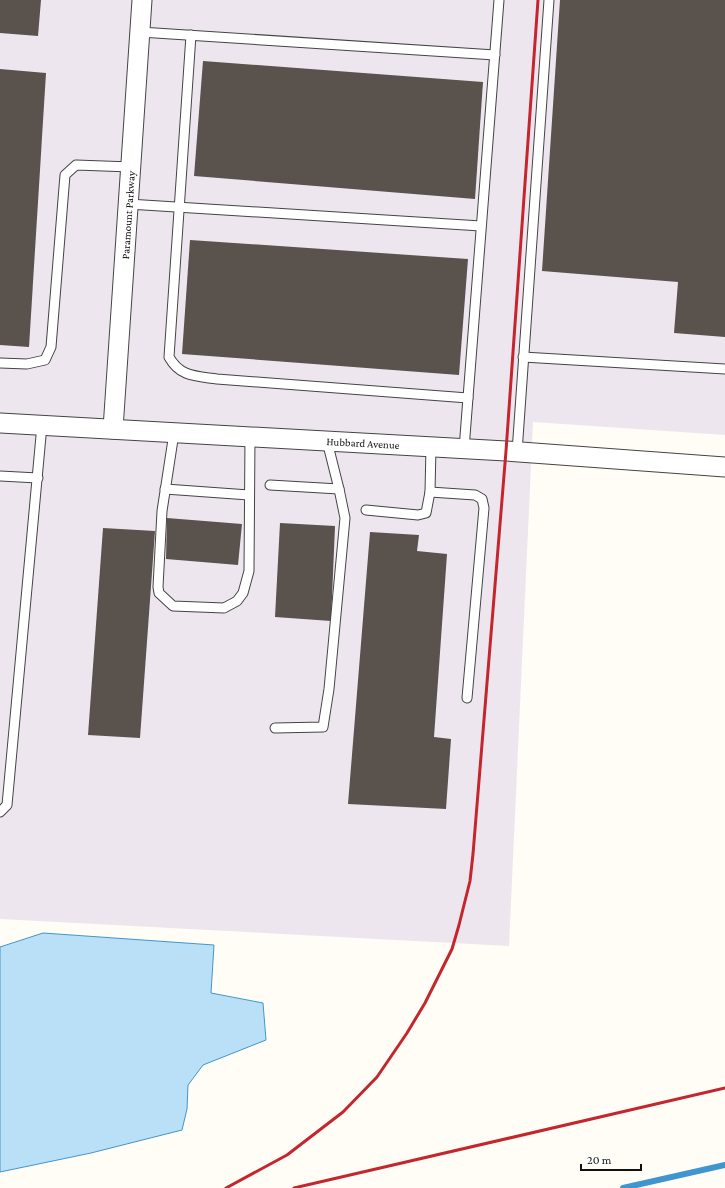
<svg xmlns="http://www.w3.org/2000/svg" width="725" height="1188" font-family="'Crimson Pro',serif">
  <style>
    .industrial { fill: #eee6ef }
    .water { fill: #b9e0f7; stroke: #3f96cf }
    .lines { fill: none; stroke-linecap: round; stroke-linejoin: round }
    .stream { stroke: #3f96cf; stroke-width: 6 }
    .building { fill: #5a524d }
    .service-casing { stroke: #444; stroke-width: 11 }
    .minor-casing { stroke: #444; stroke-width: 21 }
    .service { stroke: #fff; stroke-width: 9 }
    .minor { stroke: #fff; stroke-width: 19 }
    .rail { stroke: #c4262e; stroke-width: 3 }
    .labels { text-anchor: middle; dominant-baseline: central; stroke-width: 4; stroke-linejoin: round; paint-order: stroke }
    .street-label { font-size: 11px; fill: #111; stroke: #fff }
  </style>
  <rect width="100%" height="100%" fill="#fffdf5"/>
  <!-- industrial -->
  <polygon class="industrial" points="0,0 725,0 725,435 533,422 509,946 0,919"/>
  <!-- water -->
  <polygon class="water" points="43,933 214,945 211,993 263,1003 266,1040 203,1065 188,1085 187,1109 182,1130 91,1153 0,1172 0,947"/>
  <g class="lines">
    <!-- stream -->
    <polyline class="stream" points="623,1188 725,1165"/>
  </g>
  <!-- building -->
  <g class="building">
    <polygon points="0,0 41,0 38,36 0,33"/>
    <polygon points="560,0 725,0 725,337 674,333 678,282 542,271"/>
    <polygon points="203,61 483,82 475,199 194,176"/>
    <polygon points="0,69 46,73 29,347 0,345"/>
    <polygon points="190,240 468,259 459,375 182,354"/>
    <polygon points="167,518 242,524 238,565 166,559"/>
    <polygon points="280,523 335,526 331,621 275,617"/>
    <polygon points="103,528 155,531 140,738 88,735"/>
    <polygon points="370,532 419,535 417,551 447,554 434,737 451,739 446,809 348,804"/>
  </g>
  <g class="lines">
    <defs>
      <g id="service">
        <polyline points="140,32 495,55"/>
        <path d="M 191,35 L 169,357 C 180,377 196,376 217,379 L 468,398"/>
        <polyline points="128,204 481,226"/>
        <polyline points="523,357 725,369"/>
        <polyline points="0,363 27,364 45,360 51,347 65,175 76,165 131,167"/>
        <polyline points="174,433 162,511 158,587 159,593 173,606 224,608 237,601 243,593 249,571 250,437"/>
        <polyline points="464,449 499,0"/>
        <polyline points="517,452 549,0"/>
        <polyline points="0,476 38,478"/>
        <polyline points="270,485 339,489"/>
        <polyline points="165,489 249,495"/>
        <polyline points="430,492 475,495 482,499 484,508 467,698"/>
        <polyline points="366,510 418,515 426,513 430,492 431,447"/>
        <polyline points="275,728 323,727 329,689 345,518 339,489 327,441"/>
        <polyline points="0,812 7,805 42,425"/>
      </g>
      <g id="minor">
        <polyline points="0,423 506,451 725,467"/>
        <polyline points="113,429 142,0"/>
      </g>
    </defs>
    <!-- service casing -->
    <use href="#service" class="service-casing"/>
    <!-- minor casing -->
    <use href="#minor" class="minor-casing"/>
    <!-- service -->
    <use href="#service" class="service"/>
    <!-- minor -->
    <use href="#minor" class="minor"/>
    <!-- rail -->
    <g class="rail">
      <polyline points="226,1188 287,1155 343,1112 377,1077 407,1033 425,1003 452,949 459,925 470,881 473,854 506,451 538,0"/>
      <polyline points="294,1188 725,1088"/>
    </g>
  </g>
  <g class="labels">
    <!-- street labels -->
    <g class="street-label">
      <text transform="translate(128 215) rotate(-86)">Paramount Parkway</text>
      <text transform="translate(363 443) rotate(3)">Hubbard Avenue</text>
    </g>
  </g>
  <!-- scale -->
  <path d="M581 1164v6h60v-6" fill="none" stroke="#111111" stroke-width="2"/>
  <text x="587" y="1164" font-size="12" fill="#111111" stroke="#ffffff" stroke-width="3" paint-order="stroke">20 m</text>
</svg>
